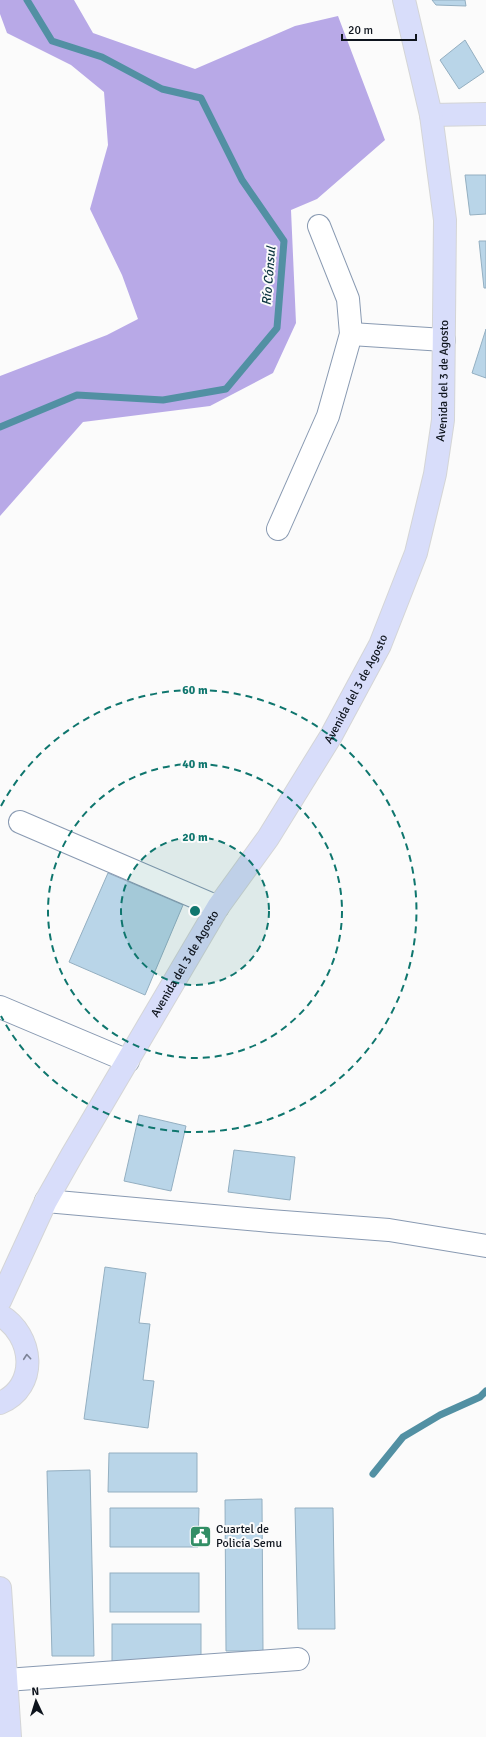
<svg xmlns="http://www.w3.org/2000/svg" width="486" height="1737" font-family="Signika,sans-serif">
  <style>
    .forest { fill: #b8a9e7 }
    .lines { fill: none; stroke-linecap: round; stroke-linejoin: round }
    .stream { stroke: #5290a3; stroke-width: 7 }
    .building { fill: #b9d5e8; stroke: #94afc1 }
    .minor-casing { stroke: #899ab2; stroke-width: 24 }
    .major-casing { stroke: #d4d5d6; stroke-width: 24 }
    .minor { stroke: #fff; stroke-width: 22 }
    .major { stroke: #d8ddfa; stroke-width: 22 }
    .oneway { stroke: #7d8397 }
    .ring { fill: none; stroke: #0f766e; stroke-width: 2; stroke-dasharray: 7 5 }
    .labels { text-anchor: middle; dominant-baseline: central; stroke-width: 4; stroke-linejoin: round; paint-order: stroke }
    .street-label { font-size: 12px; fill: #0e141d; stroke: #fbfbfb }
    .poi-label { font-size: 12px; fill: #0e141d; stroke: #fbfbfb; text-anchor: start }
    .water-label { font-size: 13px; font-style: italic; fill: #0c3540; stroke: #fbfbfb }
    .centre { fill: #0f766e; stroke: #fbfbfb; stroke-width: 2 }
    .ring-label { font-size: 12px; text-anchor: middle; font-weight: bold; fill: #0f766e; stroke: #fbfbfb; stroke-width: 4; stroke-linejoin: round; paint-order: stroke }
  </style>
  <rect width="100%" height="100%" fill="#fbfbfb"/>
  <!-- forest -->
  <polygon class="forest" points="0,0 74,0 93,33 195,69 295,26 338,16 385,140 317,199 291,210 296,323 273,373 210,406 83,422 0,516 0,376 107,335 138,319 122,275 90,209 108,145 104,92 71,65 7,33 0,14"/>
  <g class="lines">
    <!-- stream -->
    <g class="stream">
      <polyline points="0,427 77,395 163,400 226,389 277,328 284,241 242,180 201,98 162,89 102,57 52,41 27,0"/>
      <polyline points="373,1474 403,1437 440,1415 480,1397 486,1391"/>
    </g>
  </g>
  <!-- building -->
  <g class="building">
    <polygon points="432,0 465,0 466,6 436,5"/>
    <polygon points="465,40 484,72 459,89 440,60"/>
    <polygon points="465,175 486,175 486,214 470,215"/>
    <polygon points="479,241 486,241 486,288 484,288"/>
    <polygon points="486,329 486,378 472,373"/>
    <polygon points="108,873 183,905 145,995 69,962"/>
    <polygon points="139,1115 186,1126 171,1191 124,1181"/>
    <polygon points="234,1150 295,1157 290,1200 228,1192"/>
    <polygon points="105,1267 146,1273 139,1323 150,1324 143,1380 154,1381 148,1428 84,1419"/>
    <polygon points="109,1453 197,1453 197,1492 108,1492"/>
    <polygon points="90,1470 94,1656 52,1656 47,1471"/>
    <polygon points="262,1499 263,1651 226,1651 225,1500"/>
    <polygon points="110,1508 199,1508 198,1547 110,1547"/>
    <polygon points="295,1508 333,1508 335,1629 298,1629"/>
    <rect x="110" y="1573" width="89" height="39"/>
    <rect x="112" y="1624" width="89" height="39"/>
  </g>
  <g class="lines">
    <defs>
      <g id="minor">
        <polyline points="351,334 444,340"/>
        <polyline points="278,529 328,416 351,334 348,299 319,226"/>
        <polyline points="20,822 218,907"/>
        <polyline points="0,1007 128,1061"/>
        <polyline points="46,1201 270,1221 389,1230 486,1246"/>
        <polyline points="6,1680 298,1659"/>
      </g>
      <g id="major">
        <polyline points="431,115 486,114"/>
        <path id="s1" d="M 0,1301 L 46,1201 L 72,1155 L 218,907 L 268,838 L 331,736 L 380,645 L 416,553 L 435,474 L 443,420 L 445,220 L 431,115 L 404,0"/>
        <path d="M 0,1315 C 34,1335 39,1387 0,1403"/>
        <polyline points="0,1588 10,1737"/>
      </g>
    </defs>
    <!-- minor casing -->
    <use href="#minor" class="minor-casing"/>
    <!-- major casing -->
    <use href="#major" class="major-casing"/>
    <!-- minor -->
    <use href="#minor" class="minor"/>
    <!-- major -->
    <use href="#major" class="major"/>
  </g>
  <!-- one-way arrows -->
  <defs><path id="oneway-chevron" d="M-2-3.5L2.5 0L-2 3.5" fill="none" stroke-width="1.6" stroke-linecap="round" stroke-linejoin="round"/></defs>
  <use class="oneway" href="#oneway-chevron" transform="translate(27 1357) rotate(-95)"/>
  <!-- distance rings -->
  <circle cx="195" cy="911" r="74" fill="#0f766e" fill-opacity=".12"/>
  <g class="ring">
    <circle cx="195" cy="911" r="74"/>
    <circle cx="195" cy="911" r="147"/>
    <path d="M1 806A221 221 0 1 1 1 1016"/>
  </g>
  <!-- icons -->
  <defs>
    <symbol id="civic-square" viewBox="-11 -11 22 22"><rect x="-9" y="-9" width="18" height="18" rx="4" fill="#328e65" stroke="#fbfbfb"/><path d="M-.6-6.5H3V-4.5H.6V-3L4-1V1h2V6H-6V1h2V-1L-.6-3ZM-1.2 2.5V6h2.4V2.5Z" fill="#fff"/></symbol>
  </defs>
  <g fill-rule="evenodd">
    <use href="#civic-square" x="188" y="1524" width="25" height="25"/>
  </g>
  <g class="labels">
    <!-- street labels -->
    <g class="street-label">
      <text stroke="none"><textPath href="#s1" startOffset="1033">Avenida del 3 de Agosto</textPath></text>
      <text stroke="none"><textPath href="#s1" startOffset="709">Avenida del 3 de Agosto</textPath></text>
      <text stroke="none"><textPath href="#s1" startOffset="385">Avenida del 3 de Agosto</textPath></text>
    </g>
    <!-- poi labels -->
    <g class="poi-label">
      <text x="216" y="1529">Cuartel de<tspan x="216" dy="14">Policía Semu</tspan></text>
    </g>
    <!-- water labels -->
    <g class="water-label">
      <text transform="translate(269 276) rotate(-85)">Río Cónsul</text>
    </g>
  </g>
  <circle cx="195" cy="911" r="6" class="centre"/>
  <g class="ring-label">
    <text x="195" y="694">60 m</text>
    <text x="195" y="768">40 m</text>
    <text x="195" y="841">20 m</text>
  </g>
  <!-- north arrow -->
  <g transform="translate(36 1701) rotate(356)" stroke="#fbfbfb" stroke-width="3" paint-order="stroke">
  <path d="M0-3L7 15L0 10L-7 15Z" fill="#0e141d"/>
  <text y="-6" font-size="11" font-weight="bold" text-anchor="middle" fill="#0e141d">N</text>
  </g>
  <!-- scale -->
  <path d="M342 34v6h74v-6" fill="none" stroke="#0e141d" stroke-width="2"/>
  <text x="348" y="34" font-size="12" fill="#0e141d" stroke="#fbfbfb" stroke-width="3" paint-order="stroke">20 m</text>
</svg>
